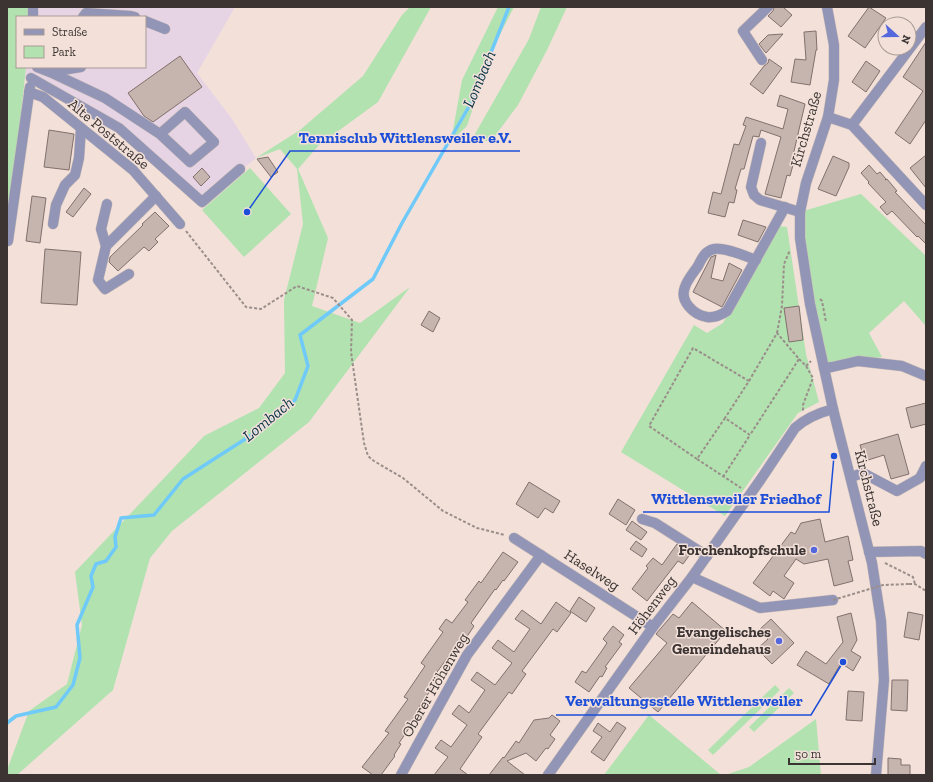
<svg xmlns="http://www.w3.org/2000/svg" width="933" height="782" font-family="'Zilla Slab',serif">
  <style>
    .commercial { fill: #e6d4e5 }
    .green { fill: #b1e2b0 }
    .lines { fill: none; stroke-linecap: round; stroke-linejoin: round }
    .stream { stroke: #70caf9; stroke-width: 3.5 }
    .building { fill: #c6b4af; stroke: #81706c }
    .minor-casing { stroke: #cdbeb8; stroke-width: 11 }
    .path { stroke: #9b8e8a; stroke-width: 2; stroke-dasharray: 3 2; stroke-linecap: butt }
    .minor { stroke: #9295b6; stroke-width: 10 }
    .path-bridge { stroke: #9b8e8a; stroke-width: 2; stroke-dasharray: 3 2; stroke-linecap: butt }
    .poi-dot { fill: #5467dd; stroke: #f2e0d9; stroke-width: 1.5 }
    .labels { text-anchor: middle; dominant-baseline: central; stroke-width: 3; stroke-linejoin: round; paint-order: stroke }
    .street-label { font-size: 15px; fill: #3b3432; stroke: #f2e0d9 }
    .poi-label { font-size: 15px; font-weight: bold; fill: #3b3432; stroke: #f2e0d9; text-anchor: end }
    .water-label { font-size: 16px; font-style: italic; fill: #063043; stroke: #f2e0d9 }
    .leader { fill: none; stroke: #1d4ed8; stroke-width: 1.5 }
    .callout-dot { fill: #1d4ed8; stroke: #f2e0d9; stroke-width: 1.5 }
    .callout-label { font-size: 16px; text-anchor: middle; font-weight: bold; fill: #1d4ed8; stroke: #f2e0d9; stroke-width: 3; stroke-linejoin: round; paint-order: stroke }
  </style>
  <rect width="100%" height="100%" fill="#f2e0d9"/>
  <!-- commercial -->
  <polygon class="commercial" points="29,7 235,7 197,73 232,119 256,158 202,202 119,128 61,95 25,78 26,67 145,67 145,17 29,17"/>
  <!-- green -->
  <g class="green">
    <polygon points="7,7 29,7 29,17 17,17 17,67 26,67 7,243"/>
    <polygon points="410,7 431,7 378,102 319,145 298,169 328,238 312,306 360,323 410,287 309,422 172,531 150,558 113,690 17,775 7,775 7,770 29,711 67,684 82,625 75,572 204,436 259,408 285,373 284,300 303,224 297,169 280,149 256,158 300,130 363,76 402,15"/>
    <polygon points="498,7 514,7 493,48 467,126 451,141 462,80"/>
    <polygon points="541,7 567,7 547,50 518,105 491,141 471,141 529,39"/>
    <polygon points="250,168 291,214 244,257 202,210"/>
    <polygon points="861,194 926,256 926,326 904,301 869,333 882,357 824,368 800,212"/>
    <polygon points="778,226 787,227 806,354 819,402 798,413 725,516 621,452 694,325 707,333 723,323"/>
    <polygon points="775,685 780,690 713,755 708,750"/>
    <polygon points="789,688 794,693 754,732 749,727"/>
    <polygon points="649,715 721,775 604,775"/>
    <polygon points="816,719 821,775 725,775 749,767"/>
  </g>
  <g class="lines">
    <!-- stream -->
    <polyline class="stream" points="7,723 16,716 56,707 73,685 80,658 77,625 93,587 91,576 96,564 106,561 116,547 115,537 121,518 154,515 183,479 264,427 295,400 308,366 300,335 373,279 402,223 471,103 509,7"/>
  </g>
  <!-- building -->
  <g class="building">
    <polygon points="774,7 783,7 792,15 781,27 768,16 773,11"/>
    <polygon points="869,7 886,18 865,48 848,36"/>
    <polygon points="816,31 817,50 816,50 810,85 791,82 795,59 806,60 804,32"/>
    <polygon points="783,34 766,53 765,52 759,44 768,35"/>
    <polygon points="926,42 926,120 910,144 895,133 923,91 903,77"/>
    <polygon points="180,56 202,87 153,122 144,116 128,93"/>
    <polygon points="769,59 782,68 763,94 750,84 764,66 768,63"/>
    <polygon points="866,61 880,71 866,92 852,82"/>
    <polygon points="780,95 805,104 791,164 793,165 790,176 787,175 781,198 765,194 781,137 761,130 759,137 753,136 744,169 741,169 735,189 737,190 734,203 729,202 725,217 708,213 713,192 721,194 734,144 739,145 746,126 743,125 746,117 783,129 788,109 777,106"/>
    <polygon points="49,130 74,134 69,170 44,167"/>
    <polygon points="926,155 926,188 910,168"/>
    <polygon points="833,156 849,163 849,167 836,196 818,189"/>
    <polygon points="268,157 278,172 271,177 257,159"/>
    <polygon points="869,165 877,174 880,172 886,179 885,180 887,179 897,191 895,192 926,225 926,244 918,236 917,237 892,211 887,215 880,207 886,202 868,183 869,182 861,173"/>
    <polygon points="202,168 210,177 201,186 193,177"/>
    <polygon points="84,188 91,194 73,217 66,212"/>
    <polygon points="32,196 46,198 40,243 26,241"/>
    <polygon points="155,212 169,226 155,239 158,242 149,251 144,247 118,271 109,262 110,257 143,225 142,224"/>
    <polygon points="743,220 766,227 758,242 738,235"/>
    <polygon points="45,249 81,252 77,305 41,303"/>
    <polygon points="716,255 711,278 723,281 729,263 742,270 722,307 693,292 711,257"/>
    <polygon points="799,306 803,340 789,342 784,308"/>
    <polygon points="429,311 440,318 433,332 421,325"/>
    <polygon points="926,403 926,424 911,428 906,408"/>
    <polygon points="898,434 909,474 891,479 884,455 865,461 860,445"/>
    <polygon points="529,482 560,501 553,513 545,508 538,518 516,504"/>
    <polygon points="618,499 635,510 626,525 609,514"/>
    <polygon points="820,519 825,542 848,536 853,560 848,561 853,581 834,586 828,559 804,564 796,559 784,576 794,583 784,599 773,591 770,596 753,583 791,532 795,534 801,523"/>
    <polygon points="632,521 647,532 641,540 626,530"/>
    <polygon points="636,541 647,549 642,557 630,549"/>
    <polygon points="677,544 691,553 683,564 678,561 647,601 632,589 648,568 646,566 653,558 662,565"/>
    <polygon points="503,552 518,562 504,581 503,580 496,590 495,589 478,613 471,623 474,626 468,635 460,644 458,643 435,675 439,678 417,710 420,712 399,743 401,744 394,755 395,756 381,775 373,775 362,767 389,733 385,731 408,699 404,697 425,666 421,663 443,632 439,629 446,619 452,623 468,602 465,600 479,581 481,583"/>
    <polygon points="579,597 595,608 586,622 570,611"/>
    <polygon points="556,602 571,613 557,632 553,629 522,671 526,674 512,694 509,692 478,734 482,737 460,769 468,775 434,775 448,757 435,748 441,740 451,747 467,725 452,714 459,705 469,713 485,690 471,680 477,672 495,685 512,663 492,648 498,640 514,652 530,629 515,619 522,610 541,624"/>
    <polygon points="692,602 726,631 658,712 629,688 667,643 656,634 673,614 679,618"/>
    <polygon points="908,612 923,615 919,640 904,637"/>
    <polygon points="851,613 857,640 851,651 861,657 853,671 841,663 829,684 797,665 806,651 826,664 843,642 837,617"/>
    <polygon points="771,619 794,643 772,664 757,649 768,639 759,630"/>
    <polygon points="613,626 624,635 619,642 622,644 605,667 607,668 602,677 600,676 589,692 575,682 582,671 586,673 601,652 607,643 603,639"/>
    <polygon points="892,680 908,680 907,711 891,710"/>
    <polygon points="848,691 864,692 862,721 846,720"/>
    <polygon points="552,715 560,721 550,735 555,739 548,749 546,748 536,761 526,753 507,761 525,775 489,775 503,757 504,758 516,741 519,743 534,720 549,718"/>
    <polygon points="617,722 626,728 604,761 591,752 602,737 593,731 598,723 610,732"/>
    <polygon points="888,758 901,759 901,765 910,765 910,775 888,775"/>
  </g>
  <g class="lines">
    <defs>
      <g id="minor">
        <polyline points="827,7 834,45 834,80 828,117 806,183 800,212 800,238 810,304 833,409 872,563 881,621 884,680 876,775"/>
        <polyline points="33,17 33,7"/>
        <polyline points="83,17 86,13 131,16 135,17"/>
        <polyline points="145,21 165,29"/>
        <polyline points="762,60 743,31 768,7"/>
        <polyline points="37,67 50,72 105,98 160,134 190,162 214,142 185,112 160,134"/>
        <polyline points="50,72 81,67"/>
        <polyline points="31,78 119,128 202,202 240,169"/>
        <polyline points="29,92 43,97 133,170 180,224"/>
        <polyline points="828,117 852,125 926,205"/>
        <polyline points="852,125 926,27"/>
        <polyline points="761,143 751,187 754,195 760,200 800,212"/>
        <polyline points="53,224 56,205 65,185 75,175 79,158 81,128"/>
        <polyline points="8,241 30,87"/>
        <polyline points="106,246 101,229 107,204"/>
        <path d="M 756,260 C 745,256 725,247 714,249 C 705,251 702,258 698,266 C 694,272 687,280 685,287 C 679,301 694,315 707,317 C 715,318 721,315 727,311 L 785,207"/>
        <polyline points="129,274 105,289 98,280 106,246 156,196"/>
        <polyline points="824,368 832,367 858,361 902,366 926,376"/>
        <polyline points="851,477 863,473 897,491 920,478 926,466"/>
        <polyline points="642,519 655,523 707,556"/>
        <polyline points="514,538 653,627"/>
        <polyline points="869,552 921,551 926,554"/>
        <polyline points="692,577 760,608 833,600"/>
        <polyline points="401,775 467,655 541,555"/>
        <path d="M 548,775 L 653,627 L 692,577 L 761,479 L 795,428 C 806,418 818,413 833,409"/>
      </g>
    </defs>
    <!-- minor casing -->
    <use href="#minor" class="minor-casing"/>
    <!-- path -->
    <g class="path">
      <polyline points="186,231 246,307 261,309 297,286 333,298 352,320 351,352 364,443 368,456 374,461 403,478 443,511 477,528 505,535"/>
      <polyline points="820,299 822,301 826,322"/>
      <polyline points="777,333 782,306 784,264 790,250"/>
      <polyline points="799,359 806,366 813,378 803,405 803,411"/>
      <polyline points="806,366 811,361"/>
      <polyline points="749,381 777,333 799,359 750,435"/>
      <polyline points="697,459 649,426 693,348 749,381 725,418"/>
      <polyline points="723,477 750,435 725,418 697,459 741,488"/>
      <polyline points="885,563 913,577 915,584"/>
      <polyline points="909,584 915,584 926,591"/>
    </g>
    <!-- minor -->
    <use href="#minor" class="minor"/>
    <!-- path-bridge -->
    <polyline class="path-bridge" points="833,600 883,585 909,584"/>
  </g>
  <!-- markers -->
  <g class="poi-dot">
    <circle cx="814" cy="550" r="4"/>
    <circle cx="779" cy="641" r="4"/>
  </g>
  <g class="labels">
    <!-- street labels -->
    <g class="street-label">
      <text transform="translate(806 129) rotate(-74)">Kirchstraße</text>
      <text transform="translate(109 134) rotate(40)">Alte Poststraße</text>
      <text transform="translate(869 488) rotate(76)">Kirchstraße</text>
      <text transform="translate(592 570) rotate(33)">Haselweg</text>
      <text transform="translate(652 605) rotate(-53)">Höhenweg</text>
      <text transform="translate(435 685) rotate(-60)">Oberer Höhenweg</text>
    </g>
    <!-- poi labels -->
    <g class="poi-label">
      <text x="806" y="550">Forchenkopfschule</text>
      <text x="771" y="632">Evangelisches<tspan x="771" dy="17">Gemeindehaus</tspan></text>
    </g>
    <!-- water labels -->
    <g class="water-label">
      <text transform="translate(479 79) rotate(-67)">Lombach</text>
      <text transform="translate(268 419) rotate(-39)">Lombach</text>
    </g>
  </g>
  <!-- callouts -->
  <path class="leader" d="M247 212L290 151H520M834 456L829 512H643M843 662L811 715H556"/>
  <g class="callout-dot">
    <circle cx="247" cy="212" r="4"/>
    <circle cx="834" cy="456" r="4"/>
    <circle cx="843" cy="662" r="4"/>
  </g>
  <g class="callout-label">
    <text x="405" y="143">Tennisclub Wittlensweiler e.V.</text>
    <text x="736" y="504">Wittlensweiler Friedhof</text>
    <text x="684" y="706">Verwaltungsstelle Wittlensweiler</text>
  </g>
  <!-- border -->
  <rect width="933" height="782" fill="none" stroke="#3b3432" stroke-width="16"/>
  <!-- legend -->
  <rect x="16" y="16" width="130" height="52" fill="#f2e0d9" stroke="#a99b96"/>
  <rect x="24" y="29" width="20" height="6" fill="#9295b6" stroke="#a99b96"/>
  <text x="52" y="36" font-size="12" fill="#3b3432">Straße</text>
  <rect x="24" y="46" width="20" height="12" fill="#b1e2b0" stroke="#a99b96"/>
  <text x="52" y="56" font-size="12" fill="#3b3432">Park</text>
  <!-- north arrow -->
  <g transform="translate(897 36) rotate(111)"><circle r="19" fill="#f2e0d9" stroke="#a99b96"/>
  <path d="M0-3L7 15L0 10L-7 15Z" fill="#5467dd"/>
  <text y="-6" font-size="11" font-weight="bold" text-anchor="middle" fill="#3b3432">N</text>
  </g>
  <!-- scale -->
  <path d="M789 758v6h86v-6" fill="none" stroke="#3b3432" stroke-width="2"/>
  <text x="795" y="758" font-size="12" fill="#3b3432" stroke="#f2e0d9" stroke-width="3" paint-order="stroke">50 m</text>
</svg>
